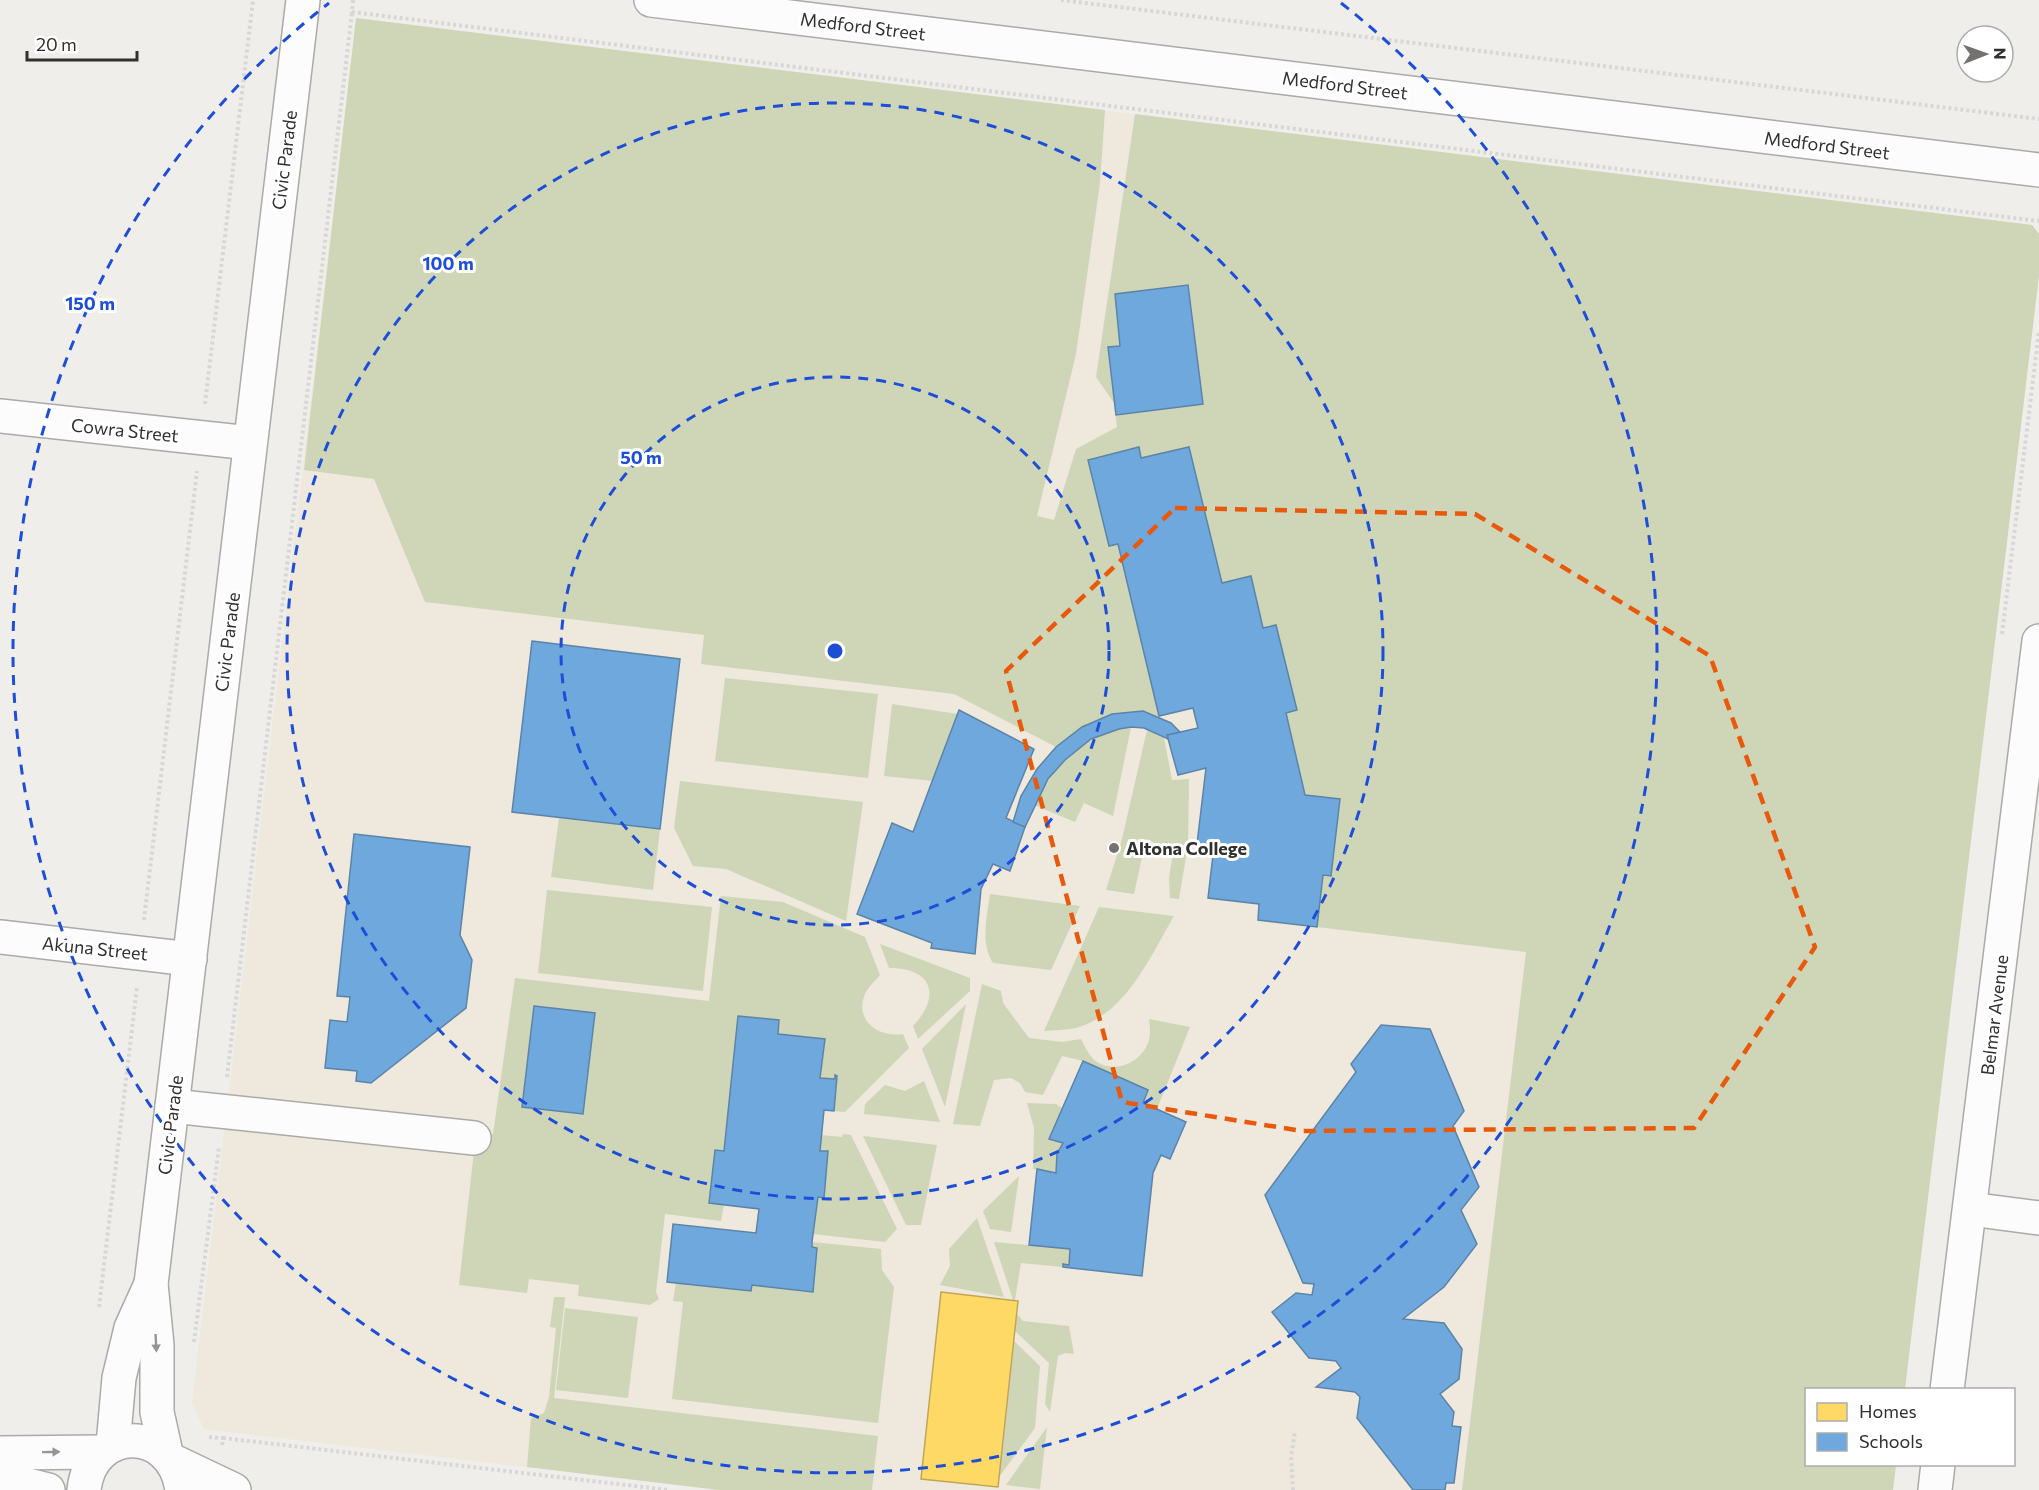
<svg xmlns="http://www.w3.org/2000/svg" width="2039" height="1490" font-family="Commissioner,sans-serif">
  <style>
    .education { fill: #efe8dc }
    .green { fill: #ced6b7 }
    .homes { fill: #ffd966; stroke: #c1a656; stroke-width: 1.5 }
    .schools { fill: #6fa8dc; stroke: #5c84a8; stroke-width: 1.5 }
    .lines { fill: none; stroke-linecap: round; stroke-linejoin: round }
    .minor-casing { stroke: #abaaa8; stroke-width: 36 }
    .path { stroke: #d8d7d7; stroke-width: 4; stroke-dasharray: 3 3; stroke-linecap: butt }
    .minor { stroke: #fdfcfc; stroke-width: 33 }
    .oneway { fill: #979696 }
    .marked { fill: none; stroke: #e8590c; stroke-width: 4.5; stroke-dasharray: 12 8; stroke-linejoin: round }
    .ring { fill: none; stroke: #1d4ed8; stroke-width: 3; stroke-dasharray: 10 8 }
    .poi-dot { fill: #747271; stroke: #fff; stroke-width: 2 }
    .labels { text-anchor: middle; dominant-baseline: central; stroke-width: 6; stroke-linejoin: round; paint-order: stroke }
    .street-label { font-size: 18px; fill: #31302f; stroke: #fff }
    .poi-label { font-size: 18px; font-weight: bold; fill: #31302f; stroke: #fff; text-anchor: start }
    .centre { fill: #1d4ed8; stroke: #fff; stroke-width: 3 }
    .ring-label { font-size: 18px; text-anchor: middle; font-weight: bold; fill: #1d4ed8; stroke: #fff; stroke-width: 6; stroke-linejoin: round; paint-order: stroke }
  </style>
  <rect width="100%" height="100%" fill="#f0eeeb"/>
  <!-- education -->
  <polygon class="education" points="356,18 2032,225 2039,234 2039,276 1905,1389 1806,1390 1806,1464 1896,1465 1893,1490 719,1490 204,1429 192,1403"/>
  <!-- green -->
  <g class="green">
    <polygon points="356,18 1105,110 1100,183 1076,354 1037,516 1054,520 1076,449 1117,427 1114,403 1096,377 1135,114 2032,225 2039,234 2039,276 1905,1389 1806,1390 1806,1464 1896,1465 1893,1490 1462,1490 1526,952 1317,927 1323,875 1331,875 1340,799 1305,795 1286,713 1296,710 1276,625 1263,628 1251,576 1222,583 1189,447 1141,458 1138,447 1088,460 1109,546 1118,544 1159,716 1082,727 1056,747 954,694 701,664 704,635 425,602 374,479 304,470"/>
    <polygon points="725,678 878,694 868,778 715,761"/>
    <polygon points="892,704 958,714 933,781 884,776"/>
    <path d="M 1131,727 L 1113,816 L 1084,803 L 1075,822 L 1034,805 C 1054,766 1085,732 1131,727 Z"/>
    <polygon points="1147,730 1164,738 1172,780 1189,779 1188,845 1179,899 1170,898 1169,878 1173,852 1146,839 1134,894 1106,890 1122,839"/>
    <polygon points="680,781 863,802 846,921 726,869 693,866 674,828"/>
    <polygon points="559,818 660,829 653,890 551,877"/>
    <polygon points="547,890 712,907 703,991 538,973"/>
    <path d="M 990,894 L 1080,906 L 1051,970 L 993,963 C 980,943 987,917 990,894 Z"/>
    <path d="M 721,896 L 783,902 L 865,937 L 880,975 C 875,981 868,987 865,994 C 854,1021 879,1038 903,1034 L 909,1048 L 845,1112 L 834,1111 L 837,1076 L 835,1079 L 820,1078 L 824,1039 L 778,1034 L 739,1016 L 724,1151 L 715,1150 L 709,1203 L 724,1205 L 721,1221 L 665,1214 L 656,1292 L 659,1299 L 650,1305 L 578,1296 L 579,1285 L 529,1279 L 527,1293 L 459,1285 L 476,1133 L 493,1134 L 515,978 L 709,1001 Z"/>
    <path d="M 1099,907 L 1174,916 C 1150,957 1126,1014 1076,1028 C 1066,1030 1054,1030 1044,1031 Z"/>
    <path d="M 880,944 L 970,978 L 970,991 L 918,1039 L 913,1026 C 942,995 932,968 889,968 Z"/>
    <path d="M 982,984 L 1001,991 L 1003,1003 L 1029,1038 L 1062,1042 L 1081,1039 C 1085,1047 1090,1058 1097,1062 C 1116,1074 1141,1062 1148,1043 C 1151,1035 1150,1027 1149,1019 L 1190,1027 L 1157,1109 L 1143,1103 L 1148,1090 L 1083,1061 L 1062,1056 L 1043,1095 L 1025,1092 L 1020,1083 L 1011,1078 L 994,1080 L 980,1126 L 953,1124 Z"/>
    <polygon points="966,1004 945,1107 922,1049"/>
    <polygon points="924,1081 940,1122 864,1114 865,1104 885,1085 905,1091"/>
    <polygon points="1027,1103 1056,1104 1062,1108 1049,1139 1063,1143 1057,1154 1056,1173 1033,1169 1034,1128"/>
    <polygon points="843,1134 851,1135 897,1229 885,1242 813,1234 818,1197 824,1197 828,1152 820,1151 821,1135 842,1137"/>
    <polygon points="863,1136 937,1145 921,1225 906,1225"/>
    <polygon points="1019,1176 1011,1232 990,1229 983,1211"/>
    <polygon points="977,1218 1004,1297 940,1285 950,1266 949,1249"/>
    <polygon points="812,1242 881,1249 882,1270 894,1287 878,1423 672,1399 683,1302 673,1301 676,1282 751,1291 752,1285 813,1291 817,1248 812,1247"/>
    <polygon points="994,1242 1070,1249 1069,1265 1063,1264 1063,1267 1021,1263 1015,1300 1013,1300"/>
    <polygon points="554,1297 565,1297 554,1398 878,1436 872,1490 719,1490 527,1467 531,1418 544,1413 549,1397 556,1328 550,1327"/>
    <polygon points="565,1308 638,1317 628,1398 556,1390"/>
    <polygon points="1017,1314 1023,1321 1069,1326 1074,1354 1065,1353 1058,1356 1050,1412 1045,1404 1049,1363 1015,1331"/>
    <polygon points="1014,1341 1040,1366 1035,1428 999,1477"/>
    <polygon points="1047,1427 1040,1489 1006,1485"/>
  </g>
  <!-- homes -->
  <polygon class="homes" points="941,1292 1018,1301 998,1487 921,1479"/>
  <!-- schools -->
  <g class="schools">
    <polygon points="1188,285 1203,404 1116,415 1108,347 1120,346 1115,294"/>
    <polygon points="1139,447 1141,458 1189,447 1222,583 1251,576 1263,628 1276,625 1297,710 1286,713 1305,795 1340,799 1331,876 1323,875 1317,927 1258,920 1259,904 1208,898 1214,846 1197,844 1206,768 1178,775 1167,735 1198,728 1193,708 1159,716 1118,544 1109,546 1088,460"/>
    <polygon points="532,641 680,659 660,829 512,812"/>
    <polygon points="959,710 1034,749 1006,818 1025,827 1010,871 993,864 981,889 975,954 931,948 932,943 857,914 892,823 913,832"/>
    <polygon points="1143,711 1171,723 1180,732 1167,735 1168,739 1144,728 1131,727 1119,729 1091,739 1065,760 1048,779 1025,827 1013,822 1021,796 1037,769 1056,747 1082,727 1112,714"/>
    <polygon points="354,834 470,847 460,935 472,960 466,1008 371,1083 356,1081 357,1071 325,1068 330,1020 347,1022 350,997 337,996"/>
    <polygon points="534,1006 595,1013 583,1114 522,1107"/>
    <polygon points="738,1016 779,1020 778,1034 825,1039 820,1078 835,1079 835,1075 837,1076 834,1111 824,1110 820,1151 828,1151 824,1198 818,1197 812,1242 812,1247 817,1248 813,1292 752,1285 751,1291 667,1282 673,1224 756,1233 759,1209 709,1203 715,1150 724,1151"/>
    <polygon points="1381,1025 1430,1029 1464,1111 1453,1126 1479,1187 1461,1210 1477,1244 1444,1287 1403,1319 1444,1323 1462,1349 1459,1379 1440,1394 1454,1412 1452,1426 1461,1427 1454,1483 1446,1483 1445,1490 1413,1490 1357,1418 1360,1397 1355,1392 1316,1387 1341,1368 1336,1361 1309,1358 1272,1312 1296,1293 1312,1295 1314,1284 1303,1283 1265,1195 1356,1072 1351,1064"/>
    <polygon points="1083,1061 1148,1090 1143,1103 1186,1122 1170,1159 1161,1155 1153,1173 1142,1276 1063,1267 1063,1264 1069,1265 1070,1249 1029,1245 1037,1169 1056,1173 1057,1154 1063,1143 1049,1139"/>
  </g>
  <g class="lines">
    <defs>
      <g id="minor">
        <polyline points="651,0 2039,170"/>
        <polyline points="0,416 250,443"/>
        <polyline points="0,937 190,959"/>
        <polyline points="172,1106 474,1138"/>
        <polyline points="1970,1209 2039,1218"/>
        <polyline points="1947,1390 2039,641"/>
        <polyline points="113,1445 119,1378 131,1328 151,1284"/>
        <polyline points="0,1453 102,1452"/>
        <polyline points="166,1453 157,1412 157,1345 151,1284 303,0"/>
        <polyline points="173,1461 234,1490"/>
        <polyline points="0,1478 48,1490"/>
        <path d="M 84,1490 C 91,1425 173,1424 182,1490"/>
        <polyline points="1935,1490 1938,1464"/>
      </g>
    </defs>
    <!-- minor casing -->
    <use href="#minor" class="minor-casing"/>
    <!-- path -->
    <g class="path">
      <polyline points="353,0 352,12 2039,221"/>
      <polyline points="1061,0 2039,119"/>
      <polyline points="205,404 253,0"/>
      <polyline points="2002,634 2039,331"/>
      <polyline points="144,920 197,471"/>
      <polyline points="227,1077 352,12"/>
      <polyline points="99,1307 137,987"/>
      <polyline points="194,1342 219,1147"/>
      <polyline points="209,1437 223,1438 222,1446"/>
      <polyline points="223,1438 669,1490"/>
      <polyline points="1293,1490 1291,1457 1295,1432"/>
    </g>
    <!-- minor -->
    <use href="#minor" class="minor"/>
  </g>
  <!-- one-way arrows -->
  <defs><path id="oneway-solid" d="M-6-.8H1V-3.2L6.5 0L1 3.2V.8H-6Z" transform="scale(1.5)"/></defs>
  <g class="oneway">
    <use href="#oneway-solid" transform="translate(156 1343) rotate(87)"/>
    <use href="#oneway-solid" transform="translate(51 1452) rotate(-1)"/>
  </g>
  <!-- marked area -->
  <path class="marked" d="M 1175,508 L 1475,514 L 1710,656 L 1815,947 L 1694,1128 L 1302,1131 L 1122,1102 L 1006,671 Z"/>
  <!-- distance rings -->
  <g class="ring">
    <circle cx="835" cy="651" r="274"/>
    <circle cx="835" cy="651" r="548"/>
    <path d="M1341 3A822 822 0 1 1 329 3"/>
  </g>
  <!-- markers -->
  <circle class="poi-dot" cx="1114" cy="848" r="6"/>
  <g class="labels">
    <!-- street labels -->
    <g class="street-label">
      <text transform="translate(863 26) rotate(7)">Medford Street</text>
      <text transform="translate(1345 85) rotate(7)">Medford Street</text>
      <text transform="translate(1827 145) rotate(7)">Medford Street</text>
      <text transform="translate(284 160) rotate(-83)">Civic Parade</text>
      <text transform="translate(125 430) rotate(6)">Cowra Street</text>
      <text transform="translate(227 642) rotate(-83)">Civic Parade</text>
      <text transform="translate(95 948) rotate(6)">Akuna Street</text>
      <text transform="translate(1994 1015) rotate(-83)">Belmar Avenue</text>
      <text transform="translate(170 1125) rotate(-83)">Civic Parade</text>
    </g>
    <!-- poi labels -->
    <g class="poi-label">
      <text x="1126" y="848">Altona College</text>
    </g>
  </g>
  <circle cx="835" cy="651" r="9" class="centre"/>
  <g class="ring-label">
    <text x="448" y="270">100 m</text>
    <text x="90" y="310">150 m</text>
    <text x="641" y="464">50 m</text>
  </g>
  <!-- legend -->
  <rect x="1805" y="1388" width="210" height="78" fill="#ffffff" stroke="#adacac" stroke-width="1.5"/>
  <rect x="1817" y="1403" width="30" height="18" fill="#ffd966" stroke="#adacac" stroke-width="1.5"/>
  <text x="1859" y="1418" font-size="18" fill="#31302f">Homes</text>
  <rect x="1817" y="1433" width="30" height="18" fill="#6fa8dc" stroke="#adacac" stroke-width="1.5"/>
  <text x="1859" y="1448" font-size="18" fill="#31302f">Schools</text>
  <!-- north arrow -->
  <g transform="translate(1985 54) rotate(89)"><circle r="28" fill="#ffffff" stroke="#adacac" stroke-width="1.5"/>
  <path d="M0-4.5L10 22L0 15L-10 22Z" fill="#747271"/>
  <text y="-9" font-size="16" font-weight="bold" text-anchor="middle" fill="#31302f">N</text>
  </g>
  <!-- scale -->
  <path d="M27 51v9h110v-9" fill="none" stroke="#31302f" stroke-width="3"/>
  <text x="36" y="51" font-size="18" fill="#31302f" stroke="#ffffff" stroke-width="4.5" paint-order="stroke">20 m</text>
</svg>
